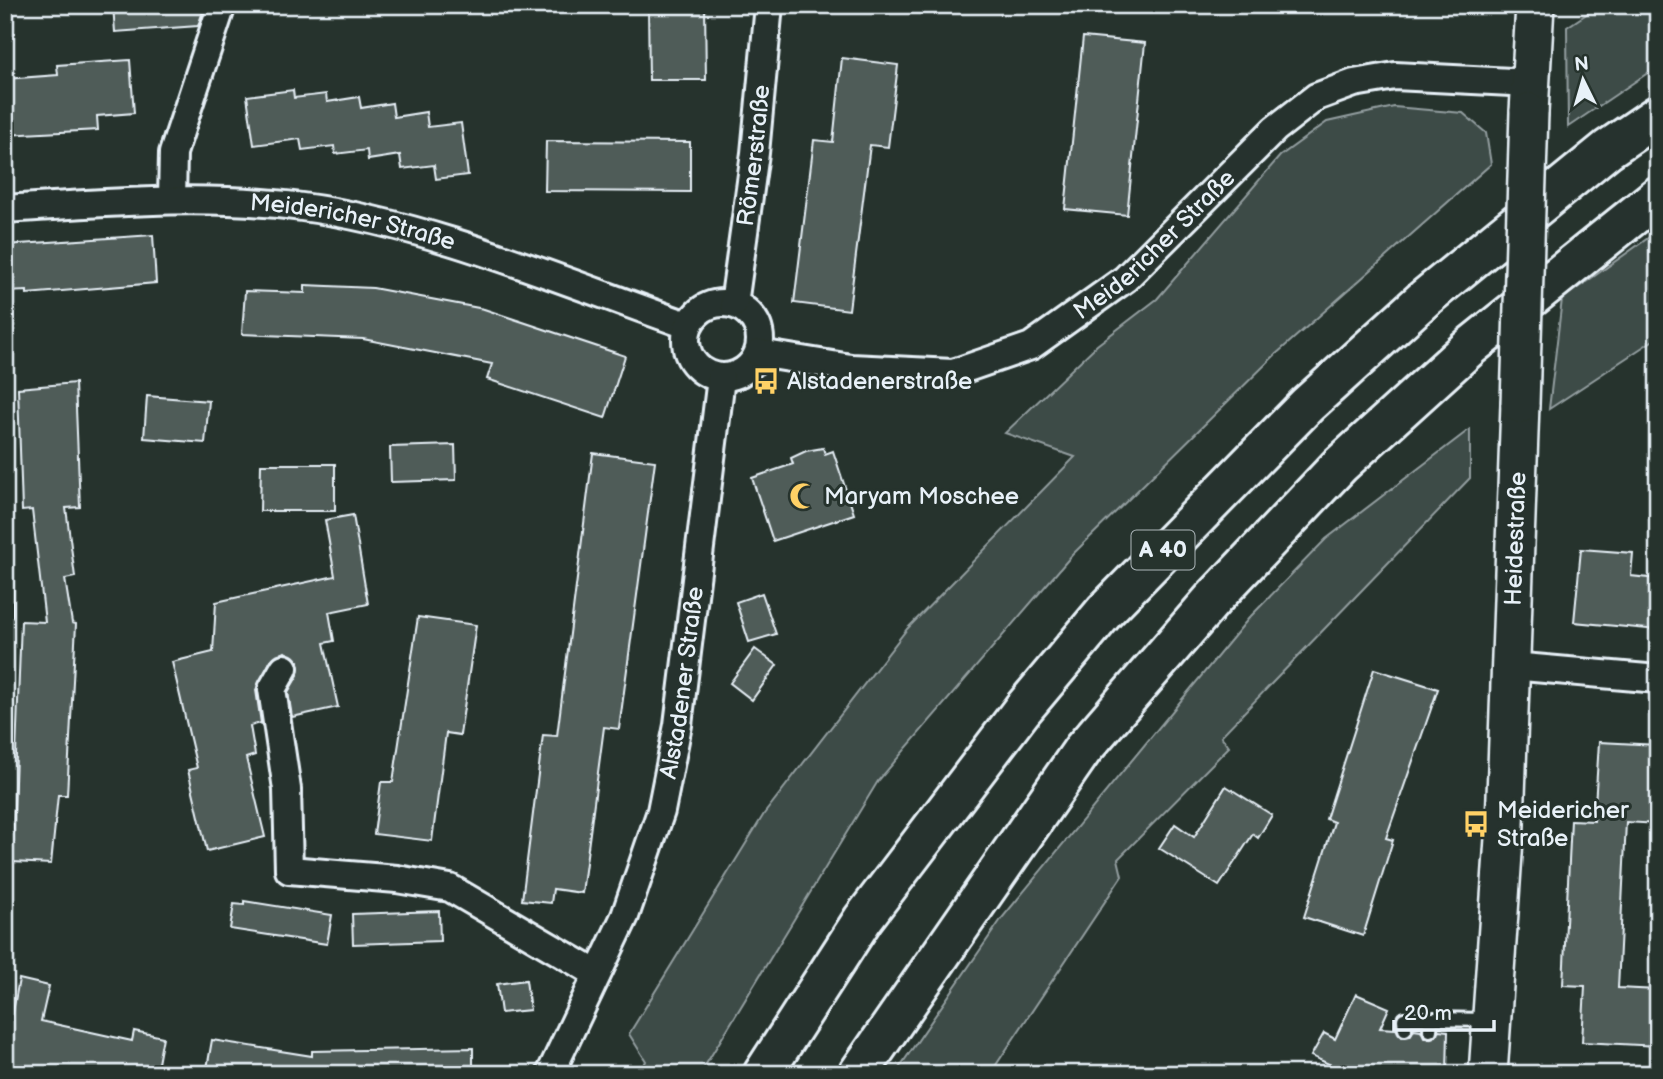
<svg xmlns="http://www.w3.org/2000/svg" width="1663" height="1079" font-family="'Balsamiq Sans',sans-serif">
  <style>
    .green { fill: #3e4b47; stroke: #939ea0; stroke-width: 2 }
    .building { fill: #505c59; stroke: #e8f1f8; stroke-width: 2 }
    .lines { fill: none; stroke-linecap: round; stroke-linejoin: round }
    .lane-casing { stroke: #e8f1f8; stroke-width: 18 }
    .street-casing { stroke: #e8f1f8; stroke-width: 32 }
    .secondary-casing { stroke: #e8f1f8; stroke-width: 42 }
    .highway-casing { stroke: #e8f1f8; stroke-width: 44 }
    .lane { stroke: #26332d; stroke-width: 12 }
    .street { stroke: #26332d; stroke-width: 26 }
    .secondary { stroke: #26332d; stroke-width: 37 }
    .highway { stroke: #26332d; stroke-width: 38 }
    .secondary-bridge-casing { stroke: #e8f1f8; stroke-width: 42; stroke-linecap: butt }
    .secondary-bridge { stroke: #26332d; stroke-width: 37 }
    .labels { text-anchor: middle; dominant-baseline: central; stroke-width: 6; stroke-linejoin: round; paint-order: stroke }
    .shield { fill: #26332d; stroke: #aeb8bb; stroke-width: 2 }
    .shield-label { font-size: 23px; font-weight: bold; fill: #e8f1f8 }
    .street-label { font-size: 24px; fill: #e8f1f8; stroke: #26332d }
    .poi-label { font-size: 24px; fill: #e8f1f8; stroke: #26332d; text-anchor: start }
  </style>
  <rect width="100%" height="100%" fill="#26332d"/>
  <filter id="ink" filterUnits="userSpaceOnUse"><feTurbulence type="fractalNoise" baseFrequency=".0143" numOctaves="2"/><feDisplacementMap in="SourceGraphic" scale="14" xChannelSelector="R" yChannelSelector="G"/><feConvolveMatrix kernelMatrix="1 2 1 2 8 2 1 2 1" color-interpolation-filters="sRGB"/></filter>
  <g filter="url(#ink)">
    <!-- green -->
    <g class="green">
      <polygon points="1600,5 1658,5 1658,66 1568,127 1567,27"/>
      <polygon points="1394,107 1463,113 1486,133 1491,164 1275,355 1072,555 878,781 700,1074 639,1074 646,1061 629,1034 764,814 907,629 1075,457 1005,433 1097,345 1157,299 1280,156 1327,122"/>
      <polygon points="1658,231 1658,337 1549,409 1562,299"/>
      <polygon points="1470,429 1470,478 1221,736 1229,747 1118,859 1122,876 990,1074 895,1074 1002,918 1249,618 1326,539"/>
    </g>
    <!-- building -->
    <g class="building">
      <polygon points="113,5 205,5 198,26 115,32"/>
      <polygon points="648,5 705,5 706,80 649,80"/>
      <polygon points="1083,37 1145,43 1127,215 1065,209"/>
      <polygon points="842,58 898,65 888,147 870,145 849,310 794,303 814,140 833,142"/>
      <polygon points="130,60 134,113 97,116 98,130 5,135 5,79 58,75 57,65"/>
      <polygon points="293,90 294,98 326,94 327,102 359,97 361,108 392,103 394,117 426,112 428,127 461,123 468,175 436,179 434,165 402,169 400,155 368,160 367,150 335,154 334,146 302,150 300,139 254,145 247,96"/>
      <polygon points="546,141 690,142 690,192 545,191"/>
      <polygon points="153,235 156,283 27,294 27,291 5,292 5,245"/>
      <polygon points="305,285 373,288 484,309 625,356 605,418 487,379 492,364 363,339 242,334 245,291 305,293"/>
      <polygon points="75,383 80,507 66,508 75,577 65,579 72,623 76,624 67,795 58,795 51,864 12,862 21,621 45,622 32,510 22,511 18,388"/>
      <polygon points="147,396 209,401 205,443 144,438"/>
      <polygon points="455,445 456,480 391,482 390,447"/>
      <polygon points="823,448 825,454 833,451 854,514 773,541 752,478 793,464 791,458 806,451"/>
      <polygon points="593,453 655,461 619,729 604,727 582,893 553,889 551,903 522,900 543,735 557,736"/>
      <polygon points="261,464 335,464 335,511 260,511"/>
      <polygon points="353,515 368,604 329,612 334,641 324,643 338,707 292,717 288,692 298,675 298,661 285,652 271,660 256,690 261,723 250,726 255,755 246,758 265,837 207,851 188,770 197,768 172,662 213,652 216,602 335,576 325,520"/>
      <polygon points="1581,549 1633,553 1631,576 1658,579 1658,630 1574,622"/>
      <polygon points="762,593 776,634 749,642 736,602"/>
      <polygon points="418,617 476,625 460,735 446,733 432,841 374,834 381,782 393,782"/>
      <polygon points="755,649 777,665 752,700 730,683"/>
      <polygon points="1374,669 1438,689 1386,838 1393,840 1363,936 1304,917 1334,822 1326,819"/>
      <polygon points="1599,742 1658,745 1658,824 1626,822 1618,988 1658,990 1658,1046 1582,1042 1585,986 1563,985 1571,820 1594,821"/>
      <polygon points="1226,786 1272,815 1258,838 1253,834 1219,886 1159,848 1175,824 1194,837"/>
      <polygon points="244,901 332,915 327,944 230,929 234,904 244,905"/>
      <polygon points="439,911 440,941 353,944 352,914"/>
      <polygon points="19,979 49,986 41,1021 132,1041 134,1031 163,1037 156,1074 63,1074 5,1064 5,1033 9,1034"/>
      <polygon points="526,980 530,1010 501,1013 497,984"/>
      <polygon points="1356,994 1389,1008 1380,1028 1396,1029 1402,1037 1410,1036 1414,1029 1421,1030 1424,1037 1430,1039 1439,1030 1448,1031 1447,1074 1351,1074 1311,1056 1324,1033 1335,1039"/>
      <polygon points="212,1040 312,1056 312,1051 473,1048 473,1074 206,1074"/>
    </g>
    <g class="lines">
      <defs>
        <g id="lane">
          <polyline points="5,569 5,614"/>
          <polyline points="1405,1029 1404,1019 1431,1019"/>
          <polyline points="1430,1030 1431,1019 1487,1020"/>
        </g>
        <g id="street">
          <polyline points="172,199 173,153 222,5"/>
          <path id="s1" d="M 5,209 C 104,203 204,194 302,207 C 427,223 567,283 687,325"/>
          <circle cx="723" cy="340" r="37"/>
          <path id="s2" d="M 734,304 L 755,153 L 769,5"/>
          <path id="s3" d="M 759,353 L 851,368 L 953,373 L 1031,346 L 1125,279 L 1275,129 L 1316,97 L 1354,83 L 1395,76 L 1531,83"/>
          <polyline points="1512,666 1658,679"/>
          <polyline points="284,668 272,689 287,789 289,870 397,879 450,888 597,974"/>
          <path id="s4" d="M 550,1074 L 625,916 L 661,811 L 678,725 L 721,378"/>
        </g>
        <g id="secondary">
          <polyline points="1529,112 1535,5"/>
          <path id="s5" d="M 1488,1074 L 1505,824 L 1520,404"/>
        </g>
        <g id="highway">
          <polyline points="763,1074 863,919 1022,710 1105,611 1307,405 1425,298 1608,149 1658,115"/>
          <polyline points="858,1074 1083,749 1213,599 1340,465 1471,346 1658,196"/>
        </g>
      </defs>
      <!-- lane casing -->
      <use href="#lane" class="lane-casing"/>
      <!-- street casing -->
      <use href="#street" class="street-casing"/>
      <!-- secondary casing -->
      <use href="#secondary" class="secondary-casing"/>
      <!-- highway casing -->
      <use href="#highway" class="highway-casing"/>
      <!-- lane -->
      <use href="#lane" class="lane"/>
      <!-- street -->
      <use href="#street" class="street"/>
      <!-- secondary -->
      <use href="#secondary" class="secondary"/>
      <!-- highway -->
      <use href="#highway" class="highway"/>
      <defs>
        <polyline id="secondary-bridge" points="1520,404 1529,112"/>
      </defs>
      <!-- secondary-bridge casing -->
      <use href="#secondary-bridge" class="secondary-bridge-casing"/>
      <!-- secondary-bridge -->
      <use href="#secondary-bridge" class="secondary-bridge"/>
    </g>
  </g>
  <!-- icons -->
  <defs>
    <symbol id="bus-bare" viewBox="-9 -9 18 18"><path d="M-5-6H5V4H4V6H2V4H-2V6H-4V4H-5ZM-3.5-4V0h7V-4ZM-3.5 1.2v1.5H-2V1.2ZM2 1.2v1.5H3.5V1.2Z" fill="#ffd166" stroke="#26332d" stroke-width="2.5" paint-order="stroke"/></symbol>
    <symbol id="mosque-bare" viewBox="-9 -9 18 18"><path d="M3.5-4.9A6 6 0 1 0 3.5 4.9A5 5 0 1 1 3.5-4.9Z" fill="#ffd166" stroke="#26332d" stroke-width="2.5" paint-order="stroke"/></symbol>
  </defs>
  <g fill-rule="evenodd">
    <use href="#bus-bare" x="747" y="362" width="38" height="38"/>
    <use href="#mosque-bare" x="784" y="477" width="38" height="38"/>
    <use href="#bus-bare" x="1457" y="805" width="38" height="38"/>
  </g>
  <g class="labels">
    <!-- shield labels -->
    <rect class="shield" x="1131.5" y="530.5" width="63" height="39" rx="5"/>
    <g class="shield-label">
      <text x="1163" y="550">A 40</text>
    </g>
    <!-- street labels -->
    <g class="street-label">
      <text stroke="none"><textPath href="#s2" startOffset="150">Römerstraße</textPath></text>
      <text stroke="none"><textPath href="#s1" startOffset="350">Meidericher Straße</textPath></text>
      <text stroke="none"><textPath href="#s3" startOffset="438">Meidericher Straße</textPath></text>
      <text stroke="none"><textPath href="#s5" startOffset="536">Heidestraße</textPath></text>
      <text stroke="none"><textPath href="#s4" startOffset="416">Alstadener Straße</textPath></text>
    </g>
    <!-- poi labels -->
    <g class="poi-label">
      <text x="787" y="381">Alstadenerstraße</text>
      <text x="824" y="496">Maryam Moschee</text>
      <text x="1497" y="810">Meidericher<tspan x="1497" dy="28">Straße</tspan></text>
    </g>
  </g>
  <!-- margin -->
  <rect width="1663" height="1079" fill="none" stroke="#26332d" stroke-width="28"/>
  <rect x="14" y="14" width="1635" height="1051" fill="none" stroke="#e8f1f8" stroke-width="2.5" filter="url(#ink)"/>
  <!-- north arrow -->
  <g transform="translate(1583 80) rotate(355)" stroke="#26332d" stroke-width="5" paint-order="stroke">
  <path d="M0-5L12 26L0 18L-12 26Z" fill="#e8f1f8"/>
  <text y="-10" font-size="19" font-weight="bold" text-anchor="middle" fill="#e8f1f8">N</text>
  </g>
  <!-- scale -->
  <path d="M1394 1020v10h100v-10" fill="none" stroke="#e8f1f8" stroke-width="3.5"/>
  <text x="1404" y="1020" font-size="21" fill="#e8f1f8" stroke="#26332d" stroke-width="5" paint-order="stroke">20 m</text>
</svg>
